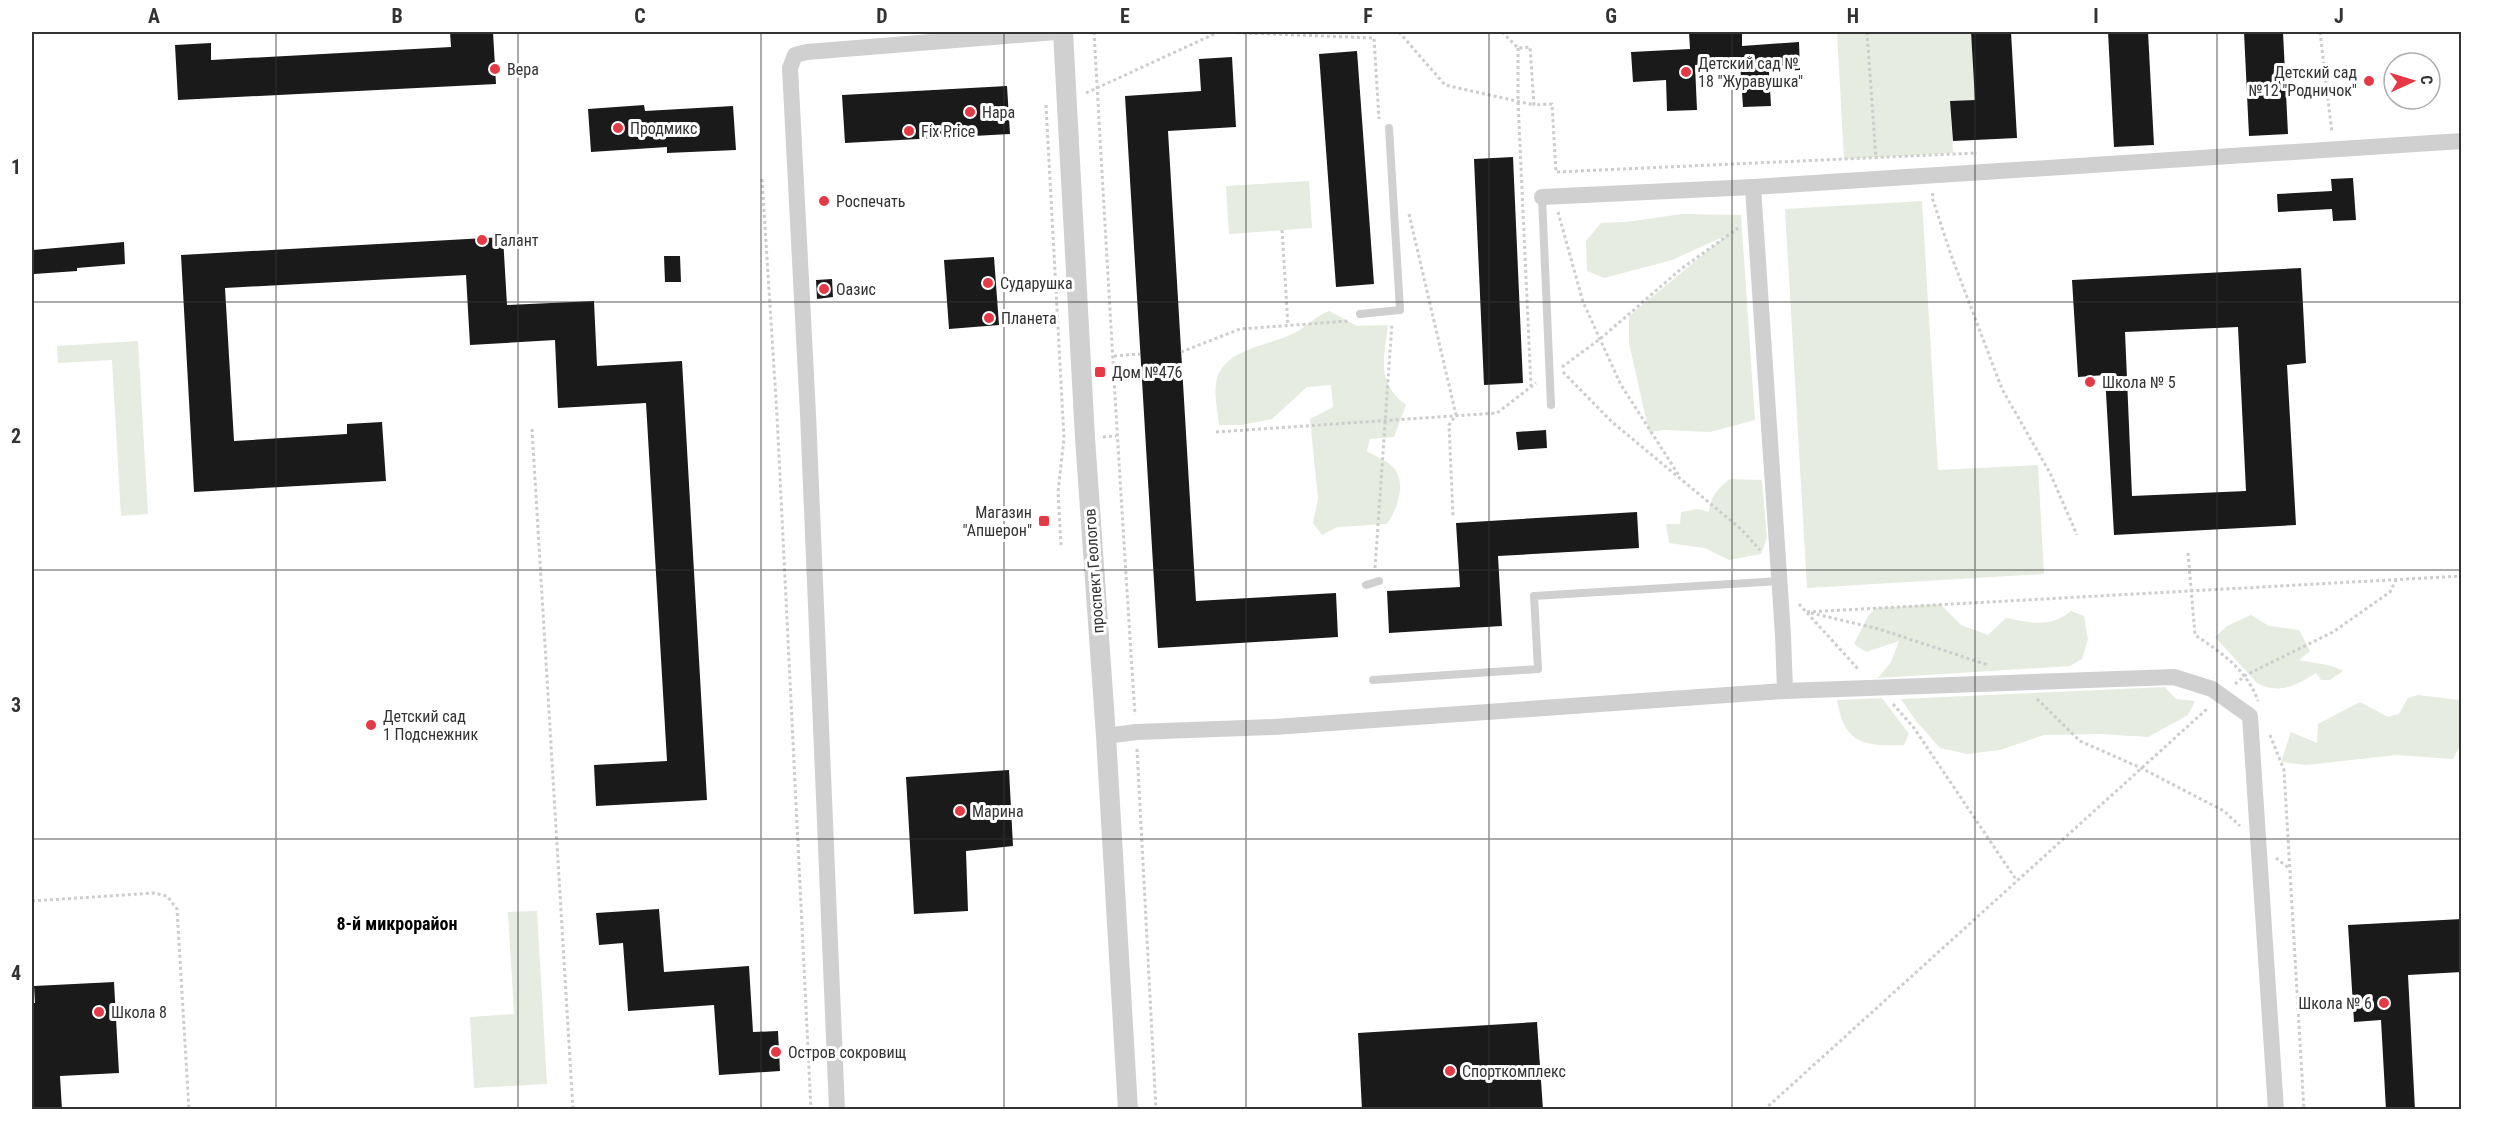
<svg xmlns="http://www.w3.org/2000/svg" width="2493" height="1141" font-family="'Roboto Condensed',sans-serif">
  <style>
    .green { fill: #e6ecdf }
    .building { fill: #1a1a1a; fill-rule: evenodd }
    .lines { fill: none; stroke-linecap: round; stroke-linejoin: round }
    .path { stroke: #cdcdcd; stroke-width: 3; stroke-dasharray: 3 3; stroke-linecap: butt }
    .service { stroke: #d0d0d0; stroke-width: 8 }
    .minor { stroke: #d0d0d0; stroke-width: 16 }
    .tertiary { stroke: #d0d0d0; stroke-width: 20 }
    .grid { fill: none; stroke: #333; stroke-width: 1.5; stroke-opacity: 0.55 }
    .poi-dot { fill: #e63946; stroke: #fff; stroke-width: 2 }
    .labels { text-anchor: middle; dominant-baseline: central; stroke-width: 6; stroke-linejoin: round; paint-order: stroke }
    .poi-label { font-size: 16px; fill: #333; stroke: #fff; text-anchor: start }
    .street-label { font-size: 16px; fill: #333; stroke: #fff }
    .neighbourhood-label { font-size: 18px; font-weight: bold; fill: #000; stroke: #fff }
    .neatline { fill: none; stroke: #333; stroke-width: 2 }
    .grid-label { font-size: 20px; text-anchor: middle; font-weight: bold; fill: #333 }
  </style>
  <rect width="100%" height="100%" fill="#fff"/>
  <!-- green -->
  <g class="green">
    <polygon points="1837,32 1971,32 1975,100 1950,101 1953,153 1844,159"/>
    <polygon points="1309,181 1312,228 1229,234 1226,186"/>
    <polygon points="1922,201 1938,470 2038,465 2044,574 1807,588 1785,209"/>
    <polygon points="1682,214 1741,215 1755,420 1710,432 1664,430 1649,432 1629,343 1629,316 1727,235 1672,260 1604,278 1587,271 1586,241 1601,223 1626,222"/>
    <path d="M 1329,311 L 1357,326 L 1388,325 C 1384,359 1376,382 1406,405 L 1394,437 L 1370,439 L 1367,451 C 1374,456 1386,460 1392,466 C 1408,481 1397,510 1387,524 L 1337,527 L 1322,535 L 1313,523 L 1318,499 L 1310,419 L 1333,407 L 1331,385 L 1307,387 L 1272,419 L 1241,425 L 1219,425 C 1218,412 1214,396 1216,383 C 1221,350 1266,346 1290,335 C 1305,329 1315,316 1329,311 Z"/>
    <polygon points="138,341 148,514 121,516 112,360 58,363 57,346"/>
    <path d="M 1730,479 L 1762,480 L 1767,538 L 1761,554 L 1729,560 L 1705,548 L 1669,543 L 1666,524 L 1680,524 L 1681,512 L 1698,509 L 1709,512 C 1711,496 1717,489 1730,479 Z"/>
    <path d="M 1940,604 L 1961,625 L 1988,635 L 2006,618 C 2031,623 2050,628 2071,611 L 2084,616 L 2088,639 L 2082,659 L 2070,666 L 1878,678 L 1891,662 L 1899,641 L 1866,652 L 1854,644 L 1868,616 L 1876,608 Z"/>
    <path d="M 2251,615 L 2269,626 L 2299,630 L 2310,651 L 2299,660 C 2314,664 2330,663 2343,671 L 2330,680 L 2321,680 L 2316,673 C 2297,685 2279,695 2257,683 L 2215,637 L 2227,626 Z"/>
    <polygon points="2165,687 2176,699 2195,701 2188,715 2148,737 2101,734 2044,735 2000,750 1967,754 1940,748 1916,721 1901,699"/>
    <polygon points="2418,695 2460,700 2461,703 2461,744 2453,759 2397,755 2306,765 2281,762 2291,732 2317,743 2318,724 2360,702 2388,717 2399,714 2408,698"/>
    <path d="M 1882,698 L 1909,734 L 1904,745 C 1865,746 1844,745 1837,700 Z"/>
    <polygon points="537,911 547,1084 474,1088 470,1017 514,1014 508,912"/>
  </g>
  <!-- building -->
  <g class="building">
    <polygon points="450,32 493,32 496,84 178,100 175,45 211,43 211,60 451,47"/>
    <polygon points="1689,32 1742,32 1742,46 1799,42 1800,70 1769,72 1771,106 1743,107 1740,63 1695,65 1697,110 1667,111 1666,80 1633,82 1631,52 1690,49"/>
    <polygon points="1971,32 2011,32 2017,138 1953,141 1950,101 1975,100"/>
    <polygon points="2108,32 2148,32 2154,145 2114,147"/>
    <polygon points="2244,32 2283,32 2288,134 2249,136"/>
    <polygon points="1357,51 1374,284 1336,287 1319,54"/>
    <polygon points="1232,57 1236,127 1168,131 1196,601 1336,593 1338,637 1158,648 1125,96 1201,91 1199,59"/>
    <polygon points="1007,86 1010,134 845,143 842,95"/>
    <polygon points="644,105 645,111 733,106 736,150 667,153 667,147 591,152 588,109"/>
    <polygon points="1513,157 1523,383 1484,385 1474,159"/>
    <polygon points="2353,178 2356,220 2333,221 2332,209 2278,212 2277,194 2332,191 2331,179"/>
    <polygon points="503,237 507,305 594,301 597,366 682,361 707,800 596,806 594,765 667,761 646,403 558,408 555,340 470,345 466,275 225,288 234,441 347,434 347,424 382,422 386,481 194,492 181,255"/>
    <polygon points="124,242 125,264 77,268 77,271 34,274 33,250"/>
    <polygon points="664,256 680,256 681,282 665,282"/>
    <polygon points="994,257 999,325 949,329 944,260"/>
    <path d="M 2301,268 L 2306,363 L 2287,365 L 2296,525 L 2114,535 L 2105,375 L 2078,377 L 2072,280 ZM 2238,327 L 2246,491 L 2132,496 L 2125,332 Z"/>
    <polygon points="832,279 833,297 817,299 816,280"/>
    <polygon points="1546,430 1547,448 1518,450 1516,432"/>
    <polygon points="1637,512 1639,548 1498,556 1502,626 1389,633 1387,591 1460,587 1456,523"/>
    <polygon points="1009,770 1013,846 966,851 968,911 914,914 906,777"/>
    <polygon points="659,909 664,972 749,966 753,1032 778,1031 780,1071 719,1075 714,1005 628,1011 623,943 599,945 596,913"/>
    <polygon points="2462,919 2462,972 2408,975 2415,1110 2386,1110 2381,1020 2354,1022 2348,925"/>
    <polygon points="114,982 119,1073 60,1076 62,1110 32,1110 32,1003 35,1003 34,986"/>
    <polygon points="1537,1022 1543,1110 1362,1110 1358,1033"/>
  </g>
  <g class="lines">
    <!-- path -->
    <g class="path">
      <path d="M 1094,32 C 1107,260 1120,488 1135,715"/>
      <polyline points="1219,32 1374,38 1379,119"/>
      <polyline points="1399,32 1445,85 1534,105"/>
      <polyline points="1502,32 1518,48 1530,47 1534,105 1552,104 1556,172 1977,153"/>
      <polyline points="1867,32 1876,159"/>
      <polyline points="2320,32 2332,133"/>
      <polyline points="1518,48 1518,101 1531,387"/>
      <polyline points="1086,93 1219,32"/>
      <polyline points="1046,105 1064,438 1058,492 1061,546"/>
      <polyline points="762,179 777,415 811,1110"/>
      <polyline points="1933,193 1932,197 1951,255 2002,389 2050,473 2077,535"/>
      <polyline points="1558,212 1583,302 1621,385 1680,477"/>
      <polyline points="1409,214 1456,415 1449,425 1453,516"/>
      <polyline points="1282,230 1288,326"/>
      <polyline points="1181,352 1240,329 1349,321"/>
      <polyline points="1114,356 1140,354"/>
      <polyline points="1562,367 1600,339 1681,269 1738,228"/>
      <polyline points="1563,372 1612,422 1741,529 1760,550"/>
      <polyline points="532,429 573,1110"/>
      <polyline points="1216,432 1497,413 1536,383"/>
      <polyline points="1103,437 1116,436"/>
      <path d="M 2188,553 L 2195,635 C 2222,653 2247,670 2258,701"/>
      <polyline points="1375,568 1392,323"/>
      <polyline points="1799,604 1859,670"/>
      <polyline points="1807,612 2462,576"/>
      <polyline points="1811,613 1879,629 1988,665"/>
      <polyline points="2235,684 2246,675 2333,632 2390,592 2396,580"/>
      <polyline points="2037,699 2080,741 2141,768 2224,811 2240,826"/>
      <polyline points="1893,704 1914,728 2017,881"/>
      <polyline points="2270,735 2284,770 2304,1110"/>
      <polyline points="1137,749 1156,1110"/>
      <polyline points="2276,858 2290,869"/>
      <polyline points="32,901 154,893 167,896 177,909 189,1110"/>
      <polyline points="1764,1110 2208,708"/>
    </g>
    <!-- service -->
    <g class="service">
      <polyline points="1542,197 1551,405"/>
      <polyline points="1360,314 1400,310 1389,128"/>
      <polyline points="1366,585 1379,581"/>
      <polyline points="1373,680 1538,669 1534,596 1780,581"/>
    </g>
    <!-- minor -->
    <g class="minor">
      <polyline points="1753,187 1783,635 1785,691"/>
      <polyline points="1542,197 1753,187 2462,141"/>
      <polyline points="1106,736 1136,732 1274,727 1785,691 2174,677 2212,689 2250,716 2276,1110"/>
      <polyline points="837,1110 808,414 790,68 795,55 807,52 1056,32"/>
    </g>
    <!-- tertiary -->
    <polyline class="tertiary" points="1063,32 1085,438 1106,736 1128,1110"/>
  </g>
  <!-- grid -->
  <path class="grid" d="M 276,32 L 276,1110M 518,32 L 518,1110M 761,32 L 761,1110M 1004,32 L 1004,1110M 1246,32 L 1246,1110M 1489,32 L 1489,1110M 1732,32 L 1732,1110M 1975,32 L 1975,1110M 2217,32 L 2217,1110M 32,302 L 2462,302M 32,570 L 2462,570M 32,839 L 2462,839"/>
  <!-- markers -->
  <g class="poi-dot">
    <circle cx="495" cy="69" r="6"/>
    <circle cx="1686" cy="72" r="6"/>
    <circle cx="2369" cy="81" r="6"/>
    <circle cx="970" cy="112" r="6"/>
    <circle cx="618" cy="128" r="6"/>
    <circle cx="909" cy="131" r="6"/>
    <circle cx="824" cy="201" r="6"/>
    <circle cx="482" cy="240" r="6"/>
    <circle cx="988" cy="283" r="6"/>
    <circle cx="824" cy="289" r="6"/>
    <circle cx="989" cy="318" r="6"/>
    <rect x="1094" y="366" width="12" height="12" rx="3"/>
    <circle cx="2090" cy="382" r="6"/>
    <rect x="1038" y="515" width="12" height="12" rx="3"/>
    <circle cx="371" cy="725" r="6"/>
    <circle cx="960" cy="811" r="6"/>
    <circle cx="2384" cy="1003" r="6"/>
    <circle cx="99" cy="1012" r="6"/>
    <circle cx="776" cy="1052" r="6"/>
    <circle cx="1450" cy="1071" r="6"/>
  </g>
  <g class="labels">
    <!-- poi labels -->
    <g class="poi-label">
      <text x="1698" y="63">Детский сад №<tspan x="1698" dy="18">18 "Журавушка"</tspan></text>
      <text x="507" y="69">Вера</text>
      <text x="2357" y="72" text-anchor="end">Детский сад<tspan x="2357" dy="18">№12 "Родничок"</tspan></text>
      <text x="982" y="112">Нара</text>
      <text x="630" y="128">Продмикс</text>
      <text x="921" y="131">Fix Price</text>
      <text x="836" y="201">Роспечать</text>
      <text x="494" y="240">Галант</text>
      <text x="1000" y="283">Сударушка</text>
      <text x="836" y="289">Оазис</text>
      <text x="1001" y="318">Планета</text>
      <text x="1112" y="372">Дом №476</text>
      <text x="2102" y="382">Школа № 5</text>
      <text x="1032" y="512" text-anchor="end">Магазин<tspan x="1032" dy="18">"Апшерон"</tspan></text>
      <text x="383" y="716">Детский сад<tspan x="383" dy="18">1 Подснежник</tspan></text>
      <text x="972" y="811">Марина</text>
      <text x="2372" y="1003" text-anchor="end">Школа № 6</text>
      <text x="111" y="1012">Школа 8</text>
      <text x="788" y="1052">Остров сокровищ</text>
      <text x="1462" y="1071">Спорткомплекс</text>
    </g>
    <!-- street labels -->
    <g class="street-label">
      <text transform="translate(1094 571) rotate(-94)">проспект Геологов</text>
    </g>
    <!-- neighbourhood labels -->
    <g class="neighbourhood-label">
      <text x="397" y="923">8-й микрорайон</text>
    </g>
  </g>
  <!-- border -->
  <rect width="2493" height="1141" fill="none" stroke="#ffffff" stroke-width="66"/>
  <!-- north arrow -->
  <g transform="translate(2412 81) rotate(86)"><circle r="28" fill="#ffffff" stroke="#adadad" stroke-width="1.5"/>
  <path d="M0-4.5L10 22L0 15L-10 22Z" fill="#e63946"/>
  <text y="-9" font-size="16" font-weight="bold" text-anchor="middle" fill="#333333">С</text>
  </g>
  <rect x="33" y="33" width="2427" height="1075" class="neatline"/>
  <g class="grid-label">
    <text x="154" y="23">A</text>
    <text x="397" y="23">B</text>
    <text x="640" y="23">C</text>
    <text x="882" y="23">D</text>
    <text x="1125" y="23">E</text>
    <text x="1368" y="23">F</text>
    <text x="1611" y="23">G</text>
    <text x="1853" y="23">H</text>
    <text x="2096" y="23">I</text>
    <text x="2339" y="23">J</text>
    <text x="16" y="174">1</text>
    <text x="16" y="443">2</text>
    <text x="16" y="712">3</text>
    <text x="16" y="980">4</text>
  </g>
</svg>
